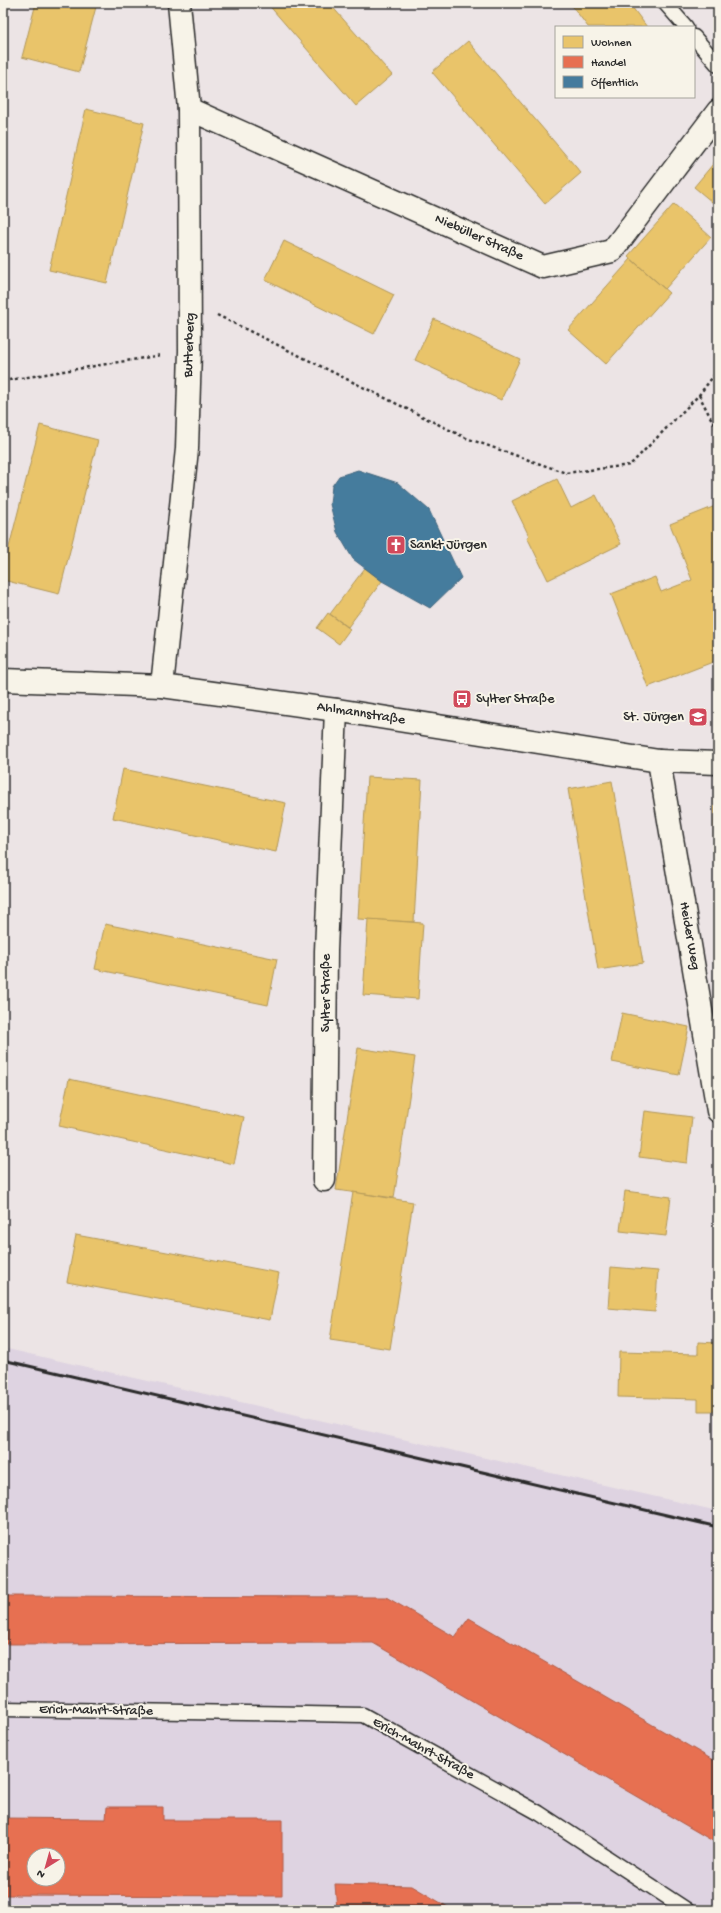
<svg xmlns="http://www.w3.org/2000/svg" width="721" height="1913" font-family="'Gochi Hand',sans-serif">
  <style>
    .built { fill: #ded3e1; fill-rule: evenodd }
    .homes { fill: #e9c46a; stroke: #b09657 }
    .shops { fill: #e76f51; stroke: #af5b46; fill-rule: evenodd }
    .public { fill: #457b9d; stroke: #3d637b }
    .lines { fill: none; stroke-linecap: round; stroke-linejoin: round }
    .lane-casing { stroke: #2b2b2b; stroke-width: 17 }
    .street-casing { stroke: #2b2b2b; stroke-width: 25 }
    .path { stroke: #2b2b2b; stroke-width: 2.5; stroke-dasharray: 3 3; stroke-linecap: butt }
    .lane { stroke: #f7f3e8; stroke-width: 14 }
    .street { stroke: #f7f3e8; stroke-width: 22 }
    .rail { stroke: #2b2b2b; stroke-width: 3 }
    .labels { text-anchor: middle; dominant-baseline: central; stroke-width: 4; stroke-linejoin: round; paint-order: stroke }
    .street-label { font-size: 14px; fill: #2b2b2b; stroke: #f7f3e8 }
    .poi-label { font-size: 14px; fill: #2b2b2b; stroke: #f7f3e8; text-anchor: start }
  </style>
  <rect width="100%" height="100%" fill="#ece4e5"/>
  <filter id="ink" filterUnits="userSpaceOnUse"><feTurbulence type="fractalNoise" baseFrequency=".025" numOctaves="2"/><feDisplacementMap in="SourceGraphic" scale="8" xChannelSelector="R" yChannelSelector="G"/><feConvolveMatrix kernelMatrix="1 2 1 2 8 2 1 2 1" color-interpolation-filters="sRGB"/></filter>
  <g filter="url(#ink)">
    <!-- built -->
    <path class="built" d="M 3,1348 L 718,1511 L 718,1910 L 3,1910 ZM 34,1855 L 58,1855 L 58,1879 L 34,1879 Z"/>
    <!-- homes -->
    <g class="homes">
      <polygon points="36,3 97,3 79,72 22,57"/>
      <polygon points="267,3 329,3 392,75 356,106"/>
      <polygon points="570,3 629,3 647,27 588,27"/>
      <polygon points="468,41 581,173 545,204 432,72"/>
      <polygon points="86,109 144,123 107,283 49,270"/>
      <polygon points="718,158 718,207 694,187"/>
      <polygon points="674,204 711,237 665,289 628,256"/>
      <polygon points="284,241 394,295 374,334 265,280"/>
      <polygon points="631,259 669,293 606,364 568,330"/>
      <polygon points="434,319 520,359 501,400 415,360"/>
      <polygon points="40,425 98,440 59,594 3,580 3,571"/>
      <polygon points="557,479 571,508 596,495 621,544 548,580 527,537 529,536 512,501"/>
      <polygon points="718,505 718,660 648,687 611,594 655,577 661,592 692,580 670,524"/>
      <polygon points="365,568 382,581 348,627 330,614"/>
      <polygon points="328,613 350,629 339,644 317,628"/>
      <polygon points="123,769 286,803 276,852 113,818"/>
      <polygon points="367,777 422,780 414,922 358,919"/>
      <polygon points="612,781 643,963 598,970 568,789"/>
      <polygon points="715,788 718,788 718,837 714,837"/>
      <polygon points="368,919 423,923 418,999 363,995"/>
      <polygon points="105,924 277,959 268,1005 95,969"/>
      <polygon points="622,1013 689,1027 679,1075 612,1062"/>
      <polygon points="358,1048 415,1057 394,1198 336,1190"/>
      <polygon points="69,1079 244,1117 234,1164 59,1126"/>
      <polygon points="645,1111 692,1117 687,1163 639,1157"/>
      <polygon points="625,1191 671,1197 666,1236 620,1231"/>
      <polygon points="353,1192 413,1202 390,1349 330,1340"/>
      <polygon points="76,1235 279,1273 270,1320 67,1282"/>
      <polygon points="611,1267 658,1271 655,1312 608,1308"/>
      <polygon points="698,1342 718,1343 718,1411 698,1411 698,1399 618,1397 619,1352 698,1354"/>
    </g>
    <!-- shops -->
    <g class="shops">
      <polygon points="3,1596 386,1597 455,1637 469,1618 718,1763 718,1844 373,1643 3,1644"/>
      <path d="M 107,1807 L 163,1807 L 163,1820 L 282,1820 L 282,1896 L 3,1895 L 3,1818 L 106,1819 ZM 34,1855 L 58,1855 L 58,1879 L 34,1879 Z"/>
      <polygon points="335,1884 412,1886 453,1910 337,1910"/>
    </g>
    <!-- public -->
    <polygon class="public" points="358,470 398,483 429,510 461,578 430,608 382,581 353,559 337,532 330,504 332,486 339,476"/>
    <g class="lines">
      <defs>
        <g id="lane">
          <polyline points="665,3 686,27"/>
          <polyline points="694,37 718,65"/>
          <polyline points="3,1709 363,1715 539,1813 687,1910"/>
        </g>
        <g id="street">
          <polyline points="189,109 543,267 612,251 718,111"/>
          <polyline points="3,680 162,686 336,710 659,761 718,763"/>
          <polyline points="162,686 187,449 190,351 189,109 179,3"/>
          <polyline points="659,761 718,1111"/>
          <polyline points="324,1180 326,951 336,710"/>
        </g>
      </defs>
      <!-- lane casing -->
      <use href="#lane" class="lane-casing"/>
      <!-- street casing -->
      <use href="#street" class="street-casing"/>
      <!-- path -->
      <g class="path">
        <polyline points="217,315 466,438 566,473 630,465 699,395 718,370"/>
        <polyline points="3,381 162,355"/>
        <polyline points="699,395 718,432"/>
      </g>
      <!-- lane -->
      <use href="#lane" class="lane"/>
      <!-- street -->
      <use href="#street" class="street"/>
      <!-- rail -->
      <polyline class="rail" points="3,1360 718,1527"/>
    </g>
  </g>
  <!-- icons -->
  <defs>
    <symbol id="church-square" viewBox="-11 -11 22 22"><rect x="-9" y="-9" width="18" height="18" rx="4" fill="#d1495b" stroke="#f7f3e8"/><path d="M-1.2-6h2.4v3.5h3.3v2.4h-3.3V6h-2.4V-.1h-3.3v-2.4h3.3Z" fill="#fff"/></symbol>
    <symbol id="bus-square" viewBox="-11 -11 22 22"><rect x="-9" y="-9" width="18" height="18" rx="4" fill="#d1495b" stroke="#f7f3e8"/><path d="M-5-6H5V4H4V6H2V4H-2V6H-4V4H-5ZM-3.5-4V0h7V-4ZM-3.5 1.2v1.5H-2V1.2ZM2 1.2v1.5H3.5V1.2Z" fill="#fff"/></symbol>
    <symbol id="school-square" viewBox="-11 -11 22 22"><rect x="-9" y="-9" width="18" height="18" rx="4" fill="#d1495b" stroke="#f7f3e8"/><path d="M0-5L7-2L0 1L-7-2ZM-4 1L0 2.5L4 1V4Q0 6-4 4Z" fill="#fff"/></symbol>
  </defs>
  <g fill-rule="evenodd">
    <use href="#church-square" x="385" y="534" width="22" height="22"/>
    <use href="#bus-square" x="451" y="688" width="22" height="22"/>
    <use href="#school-square" x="687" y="706" width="22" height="22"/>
  </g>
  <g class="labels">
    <!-- street labels -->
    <g class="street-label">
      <text transform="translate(479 238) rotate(24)">Niebüller Straße</text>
      <text transform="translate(190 345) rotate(-88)">Butterberg</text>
      <text transform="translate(361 714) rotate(9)">Ahlmannstraße</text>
      <text transform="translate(689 936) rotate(80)">Heider Weg</text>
      <text transform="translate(326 993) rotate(-90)">Sylter Straße</text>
      <text transform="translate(96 1711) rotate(1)">Erich-Mahrt-Straße</text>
      <text transform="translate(423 1749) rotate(29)">Erich-Mahrt-Straße</text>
    </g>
    <!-- poi labels -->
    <g class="poi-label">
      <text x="410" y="545">Sankt Jürgen</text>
      <text x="476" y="699">Sylter Straße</text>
      <text x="684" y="717" text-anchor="end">St. Jürgen</text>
    </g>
  </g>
  <!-- margin -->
  <rect width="721" height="1913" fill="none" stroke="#f7f3e8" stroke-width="16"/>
  <rect x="8" y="8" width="705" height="1897" fill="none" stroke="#2b2b2b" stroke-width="1.5" filter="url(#ink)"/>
  <!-- legend -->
  <rect x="555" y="26" width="140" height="72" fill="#f7f3e8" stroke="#a5a39c"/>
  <rect x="563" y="36" width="20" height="12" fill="#e9c46a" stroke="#a5a39c"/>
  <text x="591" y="46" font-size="12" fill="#2b2b2b">Wohnen</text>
  <rect x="563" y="56" width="20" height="12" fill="#e76f51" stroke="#a5a39c"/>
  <text x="591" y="66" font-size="12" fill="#2b2b2b">Handel</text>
  <rect x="563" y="76" width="20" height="12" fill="#457b9d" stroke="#a5a39c"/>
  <text x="591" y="86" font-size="12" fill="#2b2b2b">Öffentlich</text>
  <!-- north arrow -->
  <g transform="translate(46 1867) rotate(217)"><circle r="19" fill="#f7f3e8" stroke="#a5a39c"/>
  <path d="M0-3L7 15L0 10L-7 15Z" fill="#d1495b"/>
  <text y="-6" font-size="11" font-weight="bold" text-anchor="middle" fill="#2b2b2b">N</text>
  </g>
</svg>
